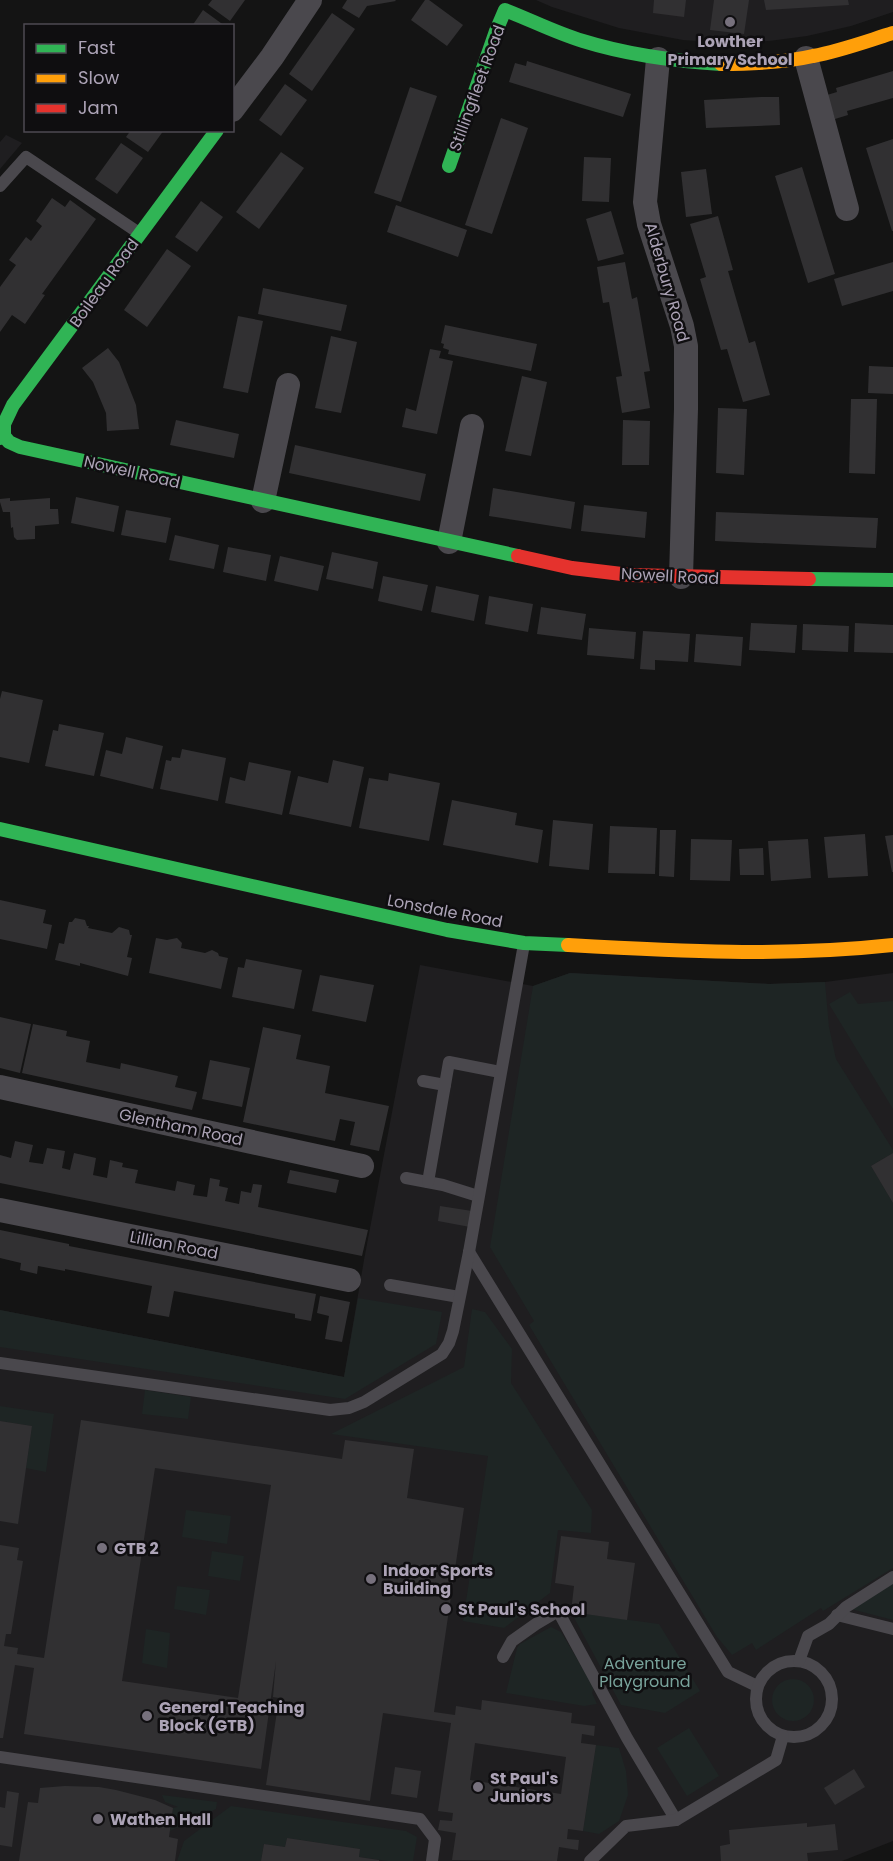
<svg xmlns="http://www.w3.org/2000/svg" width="893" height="1861" font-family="Poppins,sans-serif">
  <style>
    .built { fill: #1f1e20 }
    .green { fill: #1e2524 }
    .building { fill: #313032; fill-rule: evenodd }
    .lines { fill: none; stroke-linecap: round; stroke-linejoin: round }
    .lane { stroke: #4a484d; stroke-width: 12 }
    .street { stroke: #4a484d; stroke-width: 24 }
    .fast { stroke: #30b455; stroke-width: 14 }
    .slow { stroke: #ff9f0a; stroke-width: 14 }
    .jam { stroke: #e5322d; stroke-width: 14 }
    .poi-dot { fill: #77717d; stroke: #0f0e10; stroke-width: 2 }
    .labels { text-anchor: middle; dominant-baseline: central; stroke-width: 5; stroke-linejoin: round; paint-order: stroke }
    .poi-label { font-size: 16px; font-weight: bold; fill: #aca3b6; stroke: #0f0e10; text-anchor: start }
    .street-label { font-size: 16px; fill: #aca3b6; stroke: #0f0e10 }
    .park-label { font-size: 16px; fill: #79a39b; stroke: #0f0e10 }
  </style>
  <rect width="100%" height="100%" fill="#141414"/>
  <!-- built -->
  <g class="built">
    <polygon points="536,0 893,0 893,12 851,26 807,36 769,41 713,42 683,40 619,28 552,7"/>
    <polygon points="6,135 22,143 0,169 0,142"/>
    <polygon points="420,965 533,986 570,973 769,984 825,982 893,973 893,1841 842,1861 0,1861 0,1310 344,1377 364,1260"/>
  </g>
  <!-- green -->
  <g class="green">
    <polygon points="570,973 769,984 825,982 829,1027 836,1059 893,1150 893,1153 871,1166 893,1203 893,1568 823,1611 821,1608 756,1650 752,1643 732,1655 717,1637 529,1325 534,1321 490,1247 533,986"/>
    <polygon points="850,992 858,1004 893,1001 893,1109 829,1004"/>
    <polygon points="358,1298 442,1312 436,1344 345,1399 0,1347 0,1310 344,1377"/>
    <polygon points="472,1309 485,1312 512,1349 511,1383 592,1510 591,1533 558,1530 550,1593 504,1628 463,1621 488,1456 331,1434 464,1367"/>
    <polygon points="145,1390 191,1397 188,1419 142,1414"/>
    <polygon points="0,1406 54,1414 46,1472 26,1468 32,1426 0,1421"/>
    <polygon points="186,1510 231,1516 227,1544 182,1537"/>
    <polygon points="212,1551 244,1556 240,1581 208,1576"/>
    <polygon points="893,1583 893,1620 851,1609"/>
    <polygon points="177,1586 210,1590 206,1615 174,1609"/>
    <polygon points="571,1612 659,1624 700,1691 665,1713 621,1705"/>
    <polygon points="551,1627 561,1632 594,1687 592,1693 597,1704 584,1706 506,1693 517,1648 520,1644"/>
    <polygon points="146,1629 170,1633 167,1668 142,1663"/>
    <circle cx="793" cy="1700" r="21"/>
    <polygon points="689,1728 719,1776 687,1796 657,1748"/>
    <polygon points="596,1745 619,1748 626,1771 628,1795 619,1821 599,1834 583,1831"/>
    <polygon points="162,1795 217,1802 216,1809 170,1831 173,1808 178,1807 165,1802"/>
    <polygon points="231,1806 406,1831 417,1837 413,1861 388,1861 359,1857 360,1849 287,1838 285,1847 264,1844 261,1861 177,1861 184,1841"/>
  </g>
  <!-- building -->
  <g class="building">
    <polygon points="212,0 245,0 230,21 208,5"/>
    <polygon points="347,0 395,0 396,1 367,6 359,18 342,8"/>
    <polygon points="425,0 429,0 463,25 447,46 411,20"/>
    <polygon points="654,0 686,0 684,17 653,13"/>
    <polygon points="714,0 749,0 744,34 710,30"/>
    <polygon points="764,0 848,0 849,5 766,10"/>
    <polygon points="203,10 225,26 192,26"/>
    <polygon points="332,13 355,29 312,91 289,74"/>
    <polygon points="527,61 631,94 623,117 509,82 515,63 526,66"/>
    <polygon points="893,71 893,98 847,111 848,115 835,119 827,95 837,92 836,88"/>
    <polygon points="285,84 307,100 281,136 259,120"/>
    <polygon points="410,87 437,96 401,202 374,193"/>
    <polygon points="761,97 779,97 780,125 706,128 704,100"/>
    <polygon points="501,118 528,128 492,234 465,225"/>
    <polygon points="131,130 164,130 148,152 126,137"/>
    <polygon points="893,139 893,231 892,231 866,148"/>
    <polygon points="121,143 143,158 117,194 95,179"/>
    <polygon points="281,152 304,168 259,229 236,212"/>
    <polygon points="584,157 611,158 609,202 582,201"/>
    <polygon points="802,167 835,274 808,283 775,176"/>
    <polygon points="706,169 712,214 686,217 681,172"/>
    <polygon points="52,198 65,207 70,200 96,219 42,294 45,295 25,324 12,315 0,332 0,287 16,265 9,260 26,237 31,241 42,226 36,221"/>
    <polygon points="201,201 223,217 197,252 175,237"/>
    <polygon points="396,205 467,230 458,257 387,232"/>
    <polygon points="611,211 624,254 598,261 586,219"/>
    <polygon points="718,216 733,270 728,271 749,343 755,341 770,395 743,402 727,349 721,350 700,279 706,277 690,224"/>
    <polygon points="167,249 191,266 147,327 124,310"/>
    <polygon points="625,262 632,299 637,297 650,371 644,372 650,408 622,413 616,377 622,376 609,302 603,303 597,267"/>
    <polygon points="893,262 893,291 842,306 834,279"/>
    <polygon points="263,288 347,305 341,331 258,314"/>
    <polygon points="238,316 263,321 248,393 223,388"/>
    <polygon points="445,325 537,344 531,371 448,354 449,350 443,348 444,344 441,343"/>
    <polygon points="331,336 357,342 341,413 315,408"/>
    <polygon points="108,348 119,362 136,405 139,429 107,431 106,413 93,382 82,368"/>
    <polygon points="430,349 441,351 439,358 453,361 437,434 402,427 406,408 416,411"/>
    <polygon points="869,366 893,367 893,394 868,393"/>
    <polygon points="522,376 547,382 531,456 505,451"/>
    <polygon points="851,399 877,399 875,474 849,473"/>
    <polygon points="718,408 747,409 744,475 716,473"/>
    <polygon points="176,420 239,434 234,458 170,445"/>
    <polygon points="623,420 650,421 649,465 622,465"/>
    <polygon points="295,445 426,474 420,501 289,473"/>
    <polygon points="493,488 575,502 571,529 489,516"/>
    <polygon points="76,497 119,506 114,532 71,523"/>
    <polygon points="10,498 10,501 50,498 50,509 58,509 59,524 35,526 35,539 17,540 14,537 13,527 11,528 10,512 3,512 0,502 0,499"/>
    <polygon points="584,505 647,512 645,538 581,531"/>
    <polygon points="126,510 171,518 166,543 121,535"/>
    <polygon points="716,512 878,518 876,548 715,541"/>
    <polygon points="175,535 219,545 214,569 169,560"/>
    <polygon points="228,547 271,555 266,581 223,572"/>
    <polygon points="332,552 378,562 373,589 326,579"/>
    <polygon points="280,556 324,566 318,591 274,581"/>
    <polygon points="383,576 428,585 422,611 378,601"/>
    <polygon points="436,586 479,595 474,621 431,612"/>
    <polygon points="489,596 533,604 528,632 485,624"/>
    <polygon points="541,607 586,614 582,640 537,634"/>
    <polygon points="751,623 797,625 795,653 749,650"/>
    <polygon points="855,623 893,625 893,653 854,652"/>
    <polygon points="803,624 849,626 848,652 802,650"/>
    <polygon points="589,628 636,632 634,659 587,655"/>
    <polygon points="643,631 690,634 688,662 655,660 655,670 640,669"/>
    <polygon points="696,634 743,637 741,666 694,662"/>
    <polygon points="2,691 43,700 29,763 0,757 0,699"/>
    <polygon points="59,724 104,733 94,776 45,766 53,730 58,731"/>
    <polygon points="126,737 163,746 153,789 100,776 106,750 122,754"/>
    <polygon points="182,749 226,758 218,801 160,789 166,760 171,761 172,757 180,758"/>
    <polygon points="333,760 364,767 351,827 289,814 298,776 328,783"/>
    <polygon points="249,762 291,771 282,815 225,803 230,777 245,781"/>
    <polygon points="389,773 440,783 429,841 359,828 369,778 388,781"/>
    <polygon points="452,800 517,813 515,825 543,830 538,863 443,845"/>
    <polygon points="553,820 593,824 589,870 549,866"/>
    <polygon points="610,826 657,828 655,874 608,873"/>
    <polygon points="660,830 676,830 674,877 659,876"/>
    <polygon points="865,834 868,876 828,878 824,837"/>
    <polygon points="893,835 893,872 892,872 885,836"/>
    <polygon points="691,839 732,840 730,881 690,880"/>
    <polygon points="808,839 811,878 771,881 768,841"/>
    <polygon points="763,848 764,875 740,875 739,849"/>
    <polygon points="0,900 46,910 43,923 52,925 47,949 0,939"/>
    <polygon points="75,918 85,920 87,926 89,926 88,928 112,933 119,927 129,930 130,935 132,935 127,957 132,958 128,976 80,963 80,966 55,960 59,943 64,944 69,922 72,922"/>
    <polygon points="156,938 167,940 177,938 182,943 181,948 205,953 212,950 218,953 219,956 228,958 221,989 149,973"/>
    <polygon points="246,959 302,970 294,1009 232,997 238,967 244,968"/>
    <polygon points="320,975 374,985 366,1022 312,1011"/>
    <polygon points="0,1017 31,1024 20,1073 0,1068"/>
    <polygon points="33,1024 67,1031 66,1036 90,1041 86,1062 120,1069 121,1063 178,1076 175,1087 197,1092 192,1110 22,1073"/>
    <polygon points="263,1027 301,1035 296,1059 330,1066 325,1093 389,1106 379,1151 350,1145 355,1122 340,1119 335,1141 243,1122"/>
    <polygon points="210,1060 250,1068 242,1107 202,1099"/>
    <polygon points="15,1141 33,1145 29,1162 43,1164 47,1148 65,1151 62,1168 70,1170 74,1153 96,1158 93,1175 107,1178 110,1160 123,1163 122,1167 138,1170 135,1183 175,1191 177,1181 195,1185 193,1195 207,1197 210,1178 220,1180 219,1186 228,1188 225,1201 239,1204 241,1191 251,1193 253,1184 262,1185 258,1207 368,1230 362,1256 0,1183 0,1155 11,1158"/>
    <polygon points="893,1153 893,1203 871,1166"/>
    <polygon points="290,1170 339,1180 336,1193 287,1183"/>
    <polygon points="440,1206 472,1211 470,1227 438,1221"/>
    <polygon points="0,1230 69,1244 69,1246 316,1294 311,1321 295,1318 295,1314 174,1291 169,1317 147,1313 152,1286 65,1269 65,1271 38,1266 37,1274 20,1270 21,1263 0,1258"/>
    <polygon points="320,1296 350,1302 342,1342 325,1339 329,1316 317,1313"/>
    <path d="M 81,1420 L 342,1459 L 345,1440 L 414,1449 L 407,1498 L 464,1508 L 434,1712 L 455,1715 L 456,1706 L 481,1710 L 482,1700 L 572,1713 L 571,1723 L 595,1726 L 594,1736 L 582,1734 L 581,1743 L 596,1745 L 583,1831 L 568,1829 L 567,1839 L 579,1840 L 578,1850 L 559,1847 L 557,1861 L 452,1860 L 456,1833 L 438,1830 L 440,1820 L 452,1821 L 453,1813 L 438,1811 L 451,1723 L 383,1713 L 370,1801 L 266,1785 L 279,1698 L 273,1697 L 276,1661 L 261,1769 L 24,1734 L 34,1668 L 15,1665 L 3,1738 L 0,1738 L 0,1545 L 19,1548 L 17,1560 L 23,1561 L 11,1634 L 6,1634 L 4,1646 L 18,1648 L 17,1654 L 44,1658 ZM 155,1468 L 271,1485 L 238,1698 L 122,1681 ZM 475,1743 L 566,1757 L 561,1794 L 470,1780 Z"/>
    <polygon points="0,1421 32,1426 18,1524 0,1521"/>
    <polygon points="561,1536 609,1542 607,1559 635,1563 627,1620 571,1612 574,1586 555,1583"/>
    <polygon points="395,1767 421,1771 417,1798 391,1794"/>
    <polygon points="854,1769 865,1787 835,1805 824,1788"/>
    <polygon points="65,1786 99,1787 116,1790 155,1800 173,1808 169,1837 178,1839 175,1861 19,1861 28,1802 38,1803 40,1788"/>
    <polygon points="7,1791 19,1793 12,1847 0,1845 0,1807 5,1808"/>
    <polygon points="807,1823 807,1827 835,1824 838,1850 807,1853 808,1861 721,1861 720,1846 730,1844 729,1830"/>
    <polygon points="287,1838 360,1849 359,1857 379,1860 379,1861 261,1861 264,1844 285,1847"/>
  </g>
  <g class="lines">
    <!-- lane -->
    <g class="lane">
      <polyline points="0,186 26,157 139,233"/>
      <polyline points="423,1081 445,1085"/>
      <polyline points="406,1178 443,1185 478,1196"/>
      <polyline points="428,1182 449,1062 500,1072"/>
      <polyline points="469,1252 728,1672 757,1686"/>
      <polyline points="390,1285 459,1297"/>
      <polyline points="0,1363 330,1410 349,1408 364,1402 442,1354 449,1343 453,1331 469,1252 524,944"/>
      <polyline points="837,1615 893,1629"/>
      <polyline points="503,1657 512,1641 536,1624 558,1611 627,1738 676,1820"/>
      <circle cx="794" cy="1699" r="38"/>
      <polyline points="799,1661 808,1636 829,1624 846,1607 893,1577"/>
      <polyline points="0,1757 420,1819 435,1839 432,1861"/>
      <polyline points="590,1861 626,1826 676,1820 776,1760 783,1736"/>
    </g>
    <!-- street -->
    <g class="street">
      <polyline points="806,58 847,209"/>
      <polyline points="658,59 645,202 649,224 682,326 686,346 686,409 681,577"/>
      <polyline points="232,110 272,57 310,0"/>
      <polyline points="263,501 288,385"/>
      <polyline points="449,542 472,426"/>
      <polyline points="0,1087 362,1166"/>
      <polyline points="0,1210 349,1280"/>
    </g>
    <!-- fast -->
    <g class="fast">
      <path d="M 449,166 L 496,31 L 505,10 C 531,20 556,33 583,41 C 628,55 674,61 721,64"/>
      <polyline points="4,436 9,442 20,447 518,556"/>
      <polyline points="0,438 4,436 4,424 13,405 217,130"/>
      <polyline points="809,579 893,580"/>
      <polyline points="0,829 447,930 524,943 568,945"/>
    </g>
    <!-- slow -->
    <g class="slow">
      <path d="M 721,64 C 752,64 783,63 813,56 C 840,51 867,41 893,33"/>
      <path d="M 568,945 C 676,951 785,957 893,945"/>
    </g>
    <!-- jam -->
    <polyline class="jam" points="518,556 572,568 630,575 809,579"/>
  </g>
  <!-- markers -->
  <g class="poi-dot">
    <circle cx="730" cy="22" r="6"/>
    <circle cx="102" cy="1548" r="6"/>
    <circle cx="371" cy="1579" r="6"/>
    <circle cx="446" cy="1609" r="6"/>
    <circle cx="147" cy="1716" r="6"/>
    <circle cx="478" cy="1787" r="6"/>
    <circle cx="98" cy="1819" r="6"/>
  </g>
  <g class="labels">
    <!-- poi labels -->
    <g class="poi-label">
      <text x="730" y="41" text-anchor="middle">Lowther<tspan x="730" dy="18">Primary School</tspan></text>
      <text x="114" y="1548">GTB 2</text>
      <text x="383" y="1570">Indoor Sports<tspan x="383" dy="18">Building</tspan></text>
      <text x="458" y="1609">St Paul's School</text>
      <text x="159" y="1707">General Teaching<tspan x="159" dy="18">Block (GTB)</tspan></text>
      <text x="490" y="1778">St Paul's<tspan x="490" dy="18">Juniors</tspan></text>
      <text x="110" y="1819">Wathen Hall</text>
    </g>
    <!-- street labels -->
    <g class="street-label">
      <text transform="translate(477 88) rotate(-70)">Stillingfleet Road</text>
      <text transform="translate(667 282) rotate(74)">Alderbury Road</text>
      <text transform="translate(104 283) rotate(-54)">Boileau Road</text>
      <text transform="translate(132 472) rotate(13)">Nowell Road</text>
      <text transform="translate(670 576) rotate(3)">Nowell Road</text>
      <text transform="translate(445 911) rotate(11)">Lonsdale Road</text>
      <text transform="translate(181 1127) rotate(12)">Glentham Road</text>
      <text transform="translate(174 1245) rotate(11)">Lillian Road</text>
    </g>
    <!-- park labels -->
    <g class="park-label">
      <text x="645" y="1663">Adventure<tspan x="645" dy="18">Playground</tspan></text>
    </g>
  </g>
  <!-- legend -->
  <rect x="24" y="24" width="210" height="108" fill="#0f0e10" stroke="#4e4a52" stroke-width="1.5"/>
  <rect x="36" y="44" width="30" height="9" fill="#30b455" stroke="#4e4a52" stroke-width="1.5"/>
  <text x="78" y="54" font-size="18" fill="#aca3b6">Fast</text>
  <rect x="36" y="74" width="30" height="9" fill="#ff9f0a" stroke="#4e4a52" stroke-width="1.5"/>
  <text x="78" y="84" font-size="18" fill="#aca3b6">Slow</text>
  <rect x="36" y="104" width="30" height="9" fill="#e5322d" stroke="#4e4a52" stroke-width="1.5"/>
  <text x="78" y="114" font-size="18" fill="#aca3b6">Jam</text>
</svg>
